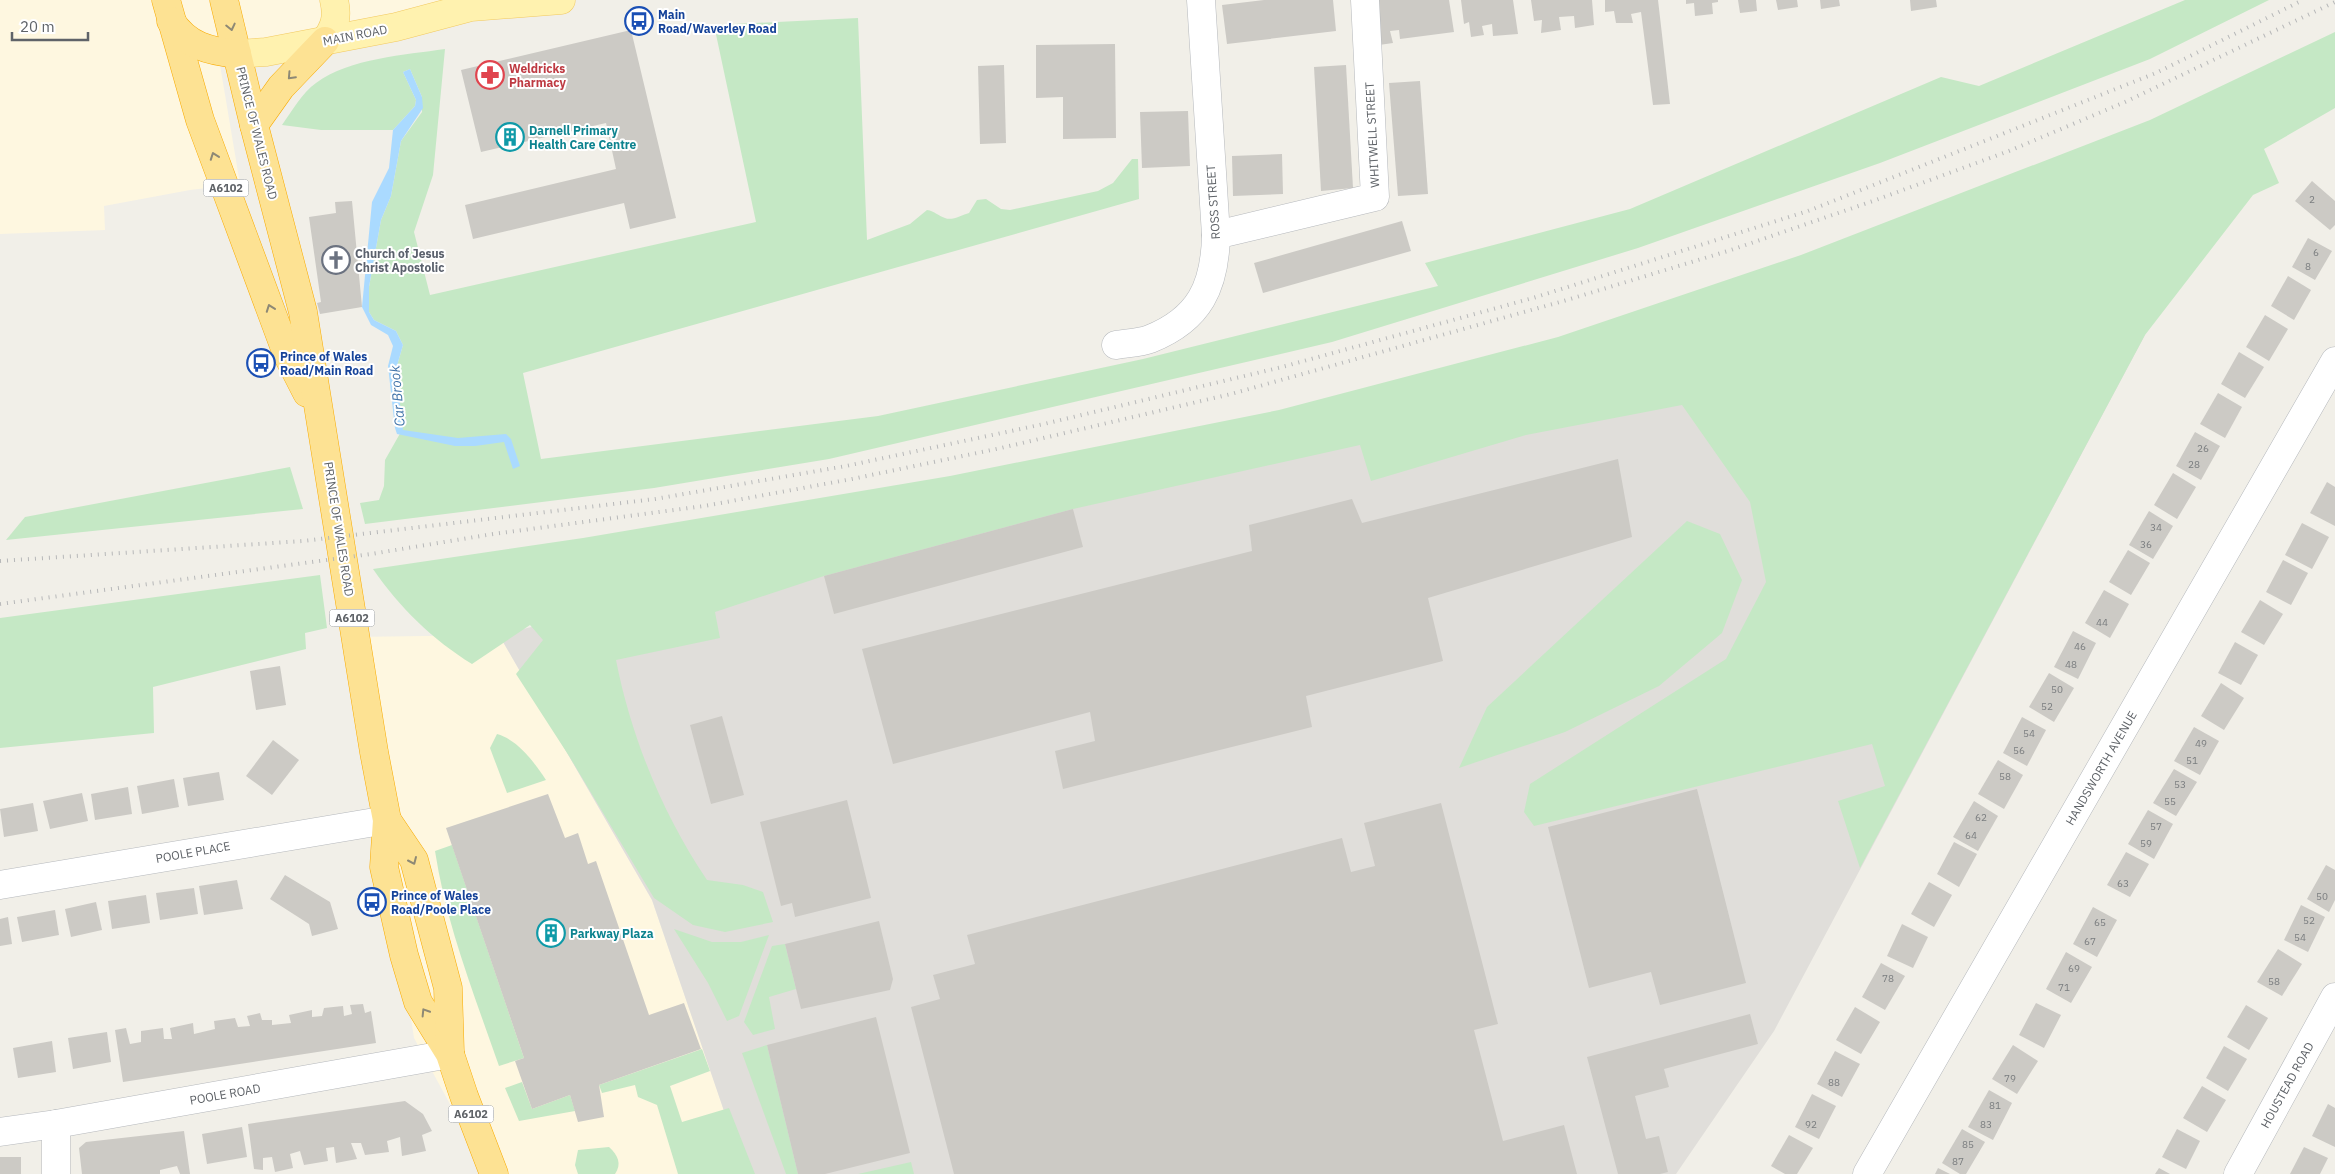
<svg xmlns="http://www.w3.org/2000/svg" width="2335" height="1174" font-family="'IBM Plex Sans',sans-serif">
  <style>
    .commercial { fill: #fef7e0 }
    .industrial { fill: #e0deda }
    .green { fill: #c5e8c5 }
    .water { fill: #aadaff }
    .building { fill: #cccac5 }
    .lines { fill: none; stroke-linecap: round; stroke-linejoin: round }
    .minor-casing { stroke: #b5b8bc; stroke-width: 29 }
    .major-casing { stroke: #f2c960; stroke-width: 29 }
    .highway-casing { stroke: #f9ab00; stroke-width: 29 }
    .minor { stroke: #fff; stroke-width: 28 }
    .major { stroke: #fff2af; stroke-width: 28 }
    .highway { stroke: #fde293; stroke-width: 28 }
    .rail { stroke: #b6b7b8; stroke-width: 4; stroke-dasharray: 1 6; stroke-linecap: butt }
    .oneway { stroke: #8e8975 }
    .labels { text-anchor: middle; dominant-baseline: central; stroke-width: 4; stroke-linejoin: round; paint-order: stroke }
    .number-label { font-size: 10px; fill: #7a7d7f }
    .shield { fill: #fff; stroke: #8f9295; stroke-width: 1 }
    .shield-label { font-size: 11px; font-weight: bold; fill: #5f6368 }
    .transit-label { font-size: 12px; font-weight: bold; fill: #164399; stroke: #fff; text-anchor: start }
    .street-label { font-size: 12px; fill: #5f6368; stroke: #fff }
    .health-label { font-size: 12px; font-weight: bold; fill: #be3a42; stroke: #fff; text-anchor: start }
    .culture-label { font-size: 12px; font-weight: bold; fill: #0d838f; stroke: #fff; text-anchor: start }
    .worship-label { font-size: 12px; font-weight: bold; fill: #5b616d; stroke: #fff; text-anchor: start }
    .water-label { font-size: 14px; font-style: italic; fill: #4174aa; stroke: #fff }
  </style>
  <rect width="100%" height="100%" fill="#f1efe8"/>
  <!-- commercial -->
  <g class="commercial">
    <polygon points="0,0 577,0 416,17 217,47 240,184 190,190 104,206 105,230 0,234"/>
    <polygon points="499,635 652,900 740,1157 752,1174 488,1174 414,1038 352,637"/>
  </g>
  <!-- industrial -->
  <polygon class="industrial" points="2145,230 2145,335 1774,1031 1676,1174 752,1174 740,1158 652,900 499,635"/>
  <!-- green -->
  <g class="green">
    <path d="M 2185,0 L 2269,0 L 2150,59 L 1880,163 L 1638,248 L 1332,342 L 829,459 L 654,488 L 365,524 L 360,503 L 379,500 L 384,486 L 385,460 L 402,430 L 396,369 L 403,345 L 396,331 L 374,320 L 369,312 L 369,287 L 381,220 L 391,196 L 401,141 L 422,112 L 422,97 L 410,69 L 403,72 L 416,100 L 415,106 L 393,130 L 321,130 L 282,125 C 292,111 302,93 316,83 C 350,58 405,55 445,49 L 433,175 L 414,232 L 430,295 L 756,222 L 714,25 L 858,18 L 867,240 L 910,224 L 927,210 C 935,211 938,216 945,218 C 952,221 962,215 969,213 L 977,200 L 986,199 L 1001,209 L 1010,210 L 1098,191 L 1113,183 L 1132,159 L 1138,159 L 1139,199 L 523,373 L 541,459 L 878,416 L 1143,359 L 1438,286 L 1425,263 L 1630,209 L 1941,77 L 1979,86 Z"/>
    <path d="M 2335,32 L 2335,108 L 2264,149 L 2279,183 L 2253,195 L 2145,335 L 1860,868 L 1838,801 L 1885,786 L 1872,744 L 1534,826 L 1524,812 L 1530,784 L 1726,659 L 1766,582 L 1750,502 L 1682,405 L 1526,435 L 1371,481 L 1360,445 L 1073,509 L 824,576 L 715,612 L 720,638 L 616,660 C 631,737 663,815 707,880 L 743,885 L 763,892 L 773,922 L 725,932 L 693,925 L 654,898 L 569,756 L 516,674 L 543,640 L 530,625 L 472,664 C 433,640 399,607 373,569 L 583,538 L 950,476 L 1279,410 L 1558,337 L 1801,255 L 2150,120 Z"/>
    <polygon points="290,467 303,509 6,540 25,517"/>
    <polygon points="1687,521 1720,534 1742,580 1722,633 1659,686 1565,732 1459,768 1487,707"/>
    <polygon points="320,575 327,628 305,633 306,649 153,687 154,733 0,748 0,618"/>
    <path d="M 497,734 C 518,740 534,762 546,780 L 507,793 L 490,748 Z"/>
    <path d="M 452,845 L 524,1058 L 499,1066 C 475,997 446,924 435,851 Z"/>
    <polygon points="674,929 712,942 741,942 769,935 739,1016 727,1021 708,983"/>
    <polygon points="785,944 796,989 769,997 775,1029 753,1035 744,1022 772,946"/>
    <polygon points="767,1045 798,1174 786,1174 742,1053"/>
    <polygon points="702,1049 710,1071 670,1086 682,1122 729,1108 755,1174 678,1174 657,1105 638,1097 635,1085 602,1093 599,1085"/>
    <polygon points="522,1082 532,1109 570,1095 575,1111 519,1121 505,1088"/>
    <path d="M 609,1147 C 618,1155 622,1164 615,1174 L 578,1174 L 575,1165 L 578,1150 Z"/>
    <polygon points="911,1162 914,1174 858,1174"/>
  </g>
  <!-- water -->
  <polygon class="water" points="410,69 422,97 423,108 401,141 391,196 381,220 369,287 369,312 374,320 396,331 403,345 396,369 403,430 458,438 506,434 511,439 520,466 513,469 504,442 475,446 455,446 397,434 395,428 388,366 393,346 388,335 371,325 362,307 372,202 389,168 393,130 415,106 416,100 403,72"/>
  <!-- building -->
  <g class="building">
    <polygon points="1264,0 1333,0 1336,31 1227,44 1222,5"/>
    <polygon points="1375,0 1449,0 1454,32 1400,39 1399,30 1390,31 1393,43 1379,45"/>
    <polygon points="1461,0 1513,0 1518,34 1493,36 1492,24 1482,26 1484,35 1471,37 1469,22 1464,24"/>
    <polygon points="1531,0 1592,0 1594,25 1575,28 1574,16 1559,17 1561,30 1541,33 1542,20 1534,21"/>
    <polygon points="1605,0 1658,0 1670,104 1653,105 1641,12 1631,14 1633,23 1616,23 1614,11 1605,12"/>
    <polygon points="1686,0 1718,0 1718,2 1712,3 1713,14 1695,16 1694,3 1686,4"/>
    <polygon points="1738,0 1756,0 1757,11 1740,13"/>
    <polygon points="1776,0 1797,0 1798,7 1778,10"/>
    <polygon points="1820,0 1839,0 1840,6 1821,9"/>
    <polygon points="1910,0 1936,0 1937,7 1911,11"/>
    <polygon points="631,30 676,218 630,229 624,203 473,239 465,205 616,169 606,123 481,152 461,70"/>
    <polygon points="1115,44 1116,138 1063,139 1063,97 1036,98 1036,45"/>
    <polygon points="1004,65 1006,143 980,144 978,66"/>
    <polygon points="1346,65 1353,188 1321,191 1314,67"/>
    <polygon points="1420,81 1428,194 1398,196 1389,83"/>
    <polygon points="1188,111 1190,166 1142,168 1140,112"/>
    <polygon points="1282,154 1283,194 1233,196 1232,156"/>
    <polygon points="2312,181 2335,201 2335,225 2330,230 2295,201"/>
    <polygon points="352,201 362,307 320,314 317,303 321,302 309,217 336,213 335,202"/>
    <polygon points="1402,221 1411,251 1263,293 1254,263"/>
    <polygon points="2308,238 2332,251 2315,280 2292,267"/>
    <polygon points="2288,276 2311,290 2294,320 2271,306"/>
    <polygon points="2265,315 2288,329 2269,361 2246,347"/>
    <polygon points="2239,352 2264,367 2245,398 2221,384"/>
    <polygon points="2218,393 2242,407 2225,438 2200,424"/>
    <polygon points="2195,432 2220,446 2201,480 2176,466"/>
    <polygon points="1618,459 1632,537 1428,598 1443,661 1306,696 1312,727 1063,789 1055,751 1095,741 1090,712 893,764 862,649 1252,551 1249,525 1352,499 1362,523"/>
    <polygon points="2173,473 2196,487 2177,519 2154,505"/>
    <polygon points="2327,482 2335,487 2335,526 2310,513"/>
    <polygon points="1073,509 1083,547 834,614 824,576"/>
    <polygon points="2149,511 2173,526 2153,559 2129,545"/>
    <polygon points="2302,523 2329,537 2312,569 2285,555"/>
    <polygon points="2128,550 2150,563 2131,595 2109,582"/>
    <polygon points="2283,560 2308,573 2291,605 2266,592"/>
    <polygon points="2104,590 2129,604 2110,638 2085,623"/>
    <polygon points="2260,600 2283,614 2264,645 2241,632"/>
    <polygon points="2073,631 2096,643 2078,679 2054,667"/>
    <polygon points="2235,642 2258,655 2241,685 2218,673"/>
    <polygon points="280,666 286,705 256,710 250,671"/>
    <polygon points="2049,673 2074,688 2054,722 2029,707"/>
    <polygon points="2221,683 2244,698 2224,730 2201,716"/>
    <polygon points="722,716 744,795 711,804 690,725"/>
    <polygon points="2022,717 2046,730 2027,766 2003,753"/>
    <polygon points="2194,727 2219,741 2200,775 2174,761"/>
    <polygon points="273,740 299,760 272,795 246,776"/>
    <polygon points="1998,760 2023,775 2004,809 1978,794"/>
    <polygon points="2174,769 2197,782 2176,816 2153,803"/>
    <polygon points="219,772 224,800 188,806 183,778"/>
    <polygon points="174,779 179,807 142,814 137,786"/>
    <polygon points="128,787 132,814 95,820 91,794"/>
    <polygon points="1697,789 1746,983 1660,1005 1651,972 1589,988 1548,827"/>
    <polygon points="82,793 88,821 50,829 43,801"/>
    <polygon points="548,794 565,838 578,833 588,864 596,861 649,1015 684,1003 701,1049 599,1085 604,1117 578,1122 570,1095 532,1109 515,1061 524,1058 446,828"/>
    <polygon points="847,800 871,898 795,917 792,903 781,906 760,822"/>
    <polygon points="1974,801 1998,816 1978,851 1953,837"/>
    <polygon points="33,803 38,831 4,837 0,809"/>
    <polygon points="1441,803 1498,1024 1474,1030 1503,1141 1564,1125 1577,1174 954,1174 911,1007 940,999 933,975 975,964 967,935 1342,838 1351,872 1375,866 1364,823"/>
    <polygon points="2148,810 2173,824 2154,859 2128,844"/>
    <polygon points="1954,842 1977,854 1959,887 1937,874"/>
    <polygon points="2126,852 2149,864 2130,897 2107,885"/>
    <polygon points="2326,865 2335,870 2335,900 2329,912 2307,899"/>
    <polygon points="285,875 330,902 338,929 312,936 309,924 270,899"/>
    <polygon points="237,880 243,909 204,915 199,886"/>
    <polygon points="1929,882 1952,895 1934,927 1911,914"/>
    <polygon points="194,888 198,914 160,920 156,893"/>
    <polygon points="146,895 150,923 112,929 108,901"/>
    <polygon points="96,902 102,930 71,937 65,909"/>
    <polygon points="2301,905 2325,917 2308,952 2284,940"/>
    <polygon points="2093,907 2117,920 2097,957 2073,944"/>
    <polygon points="55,910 59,935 22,942 17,917"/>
    <polygon points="8,917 12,944 0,946 0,919"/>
    <polygon points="879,921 893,979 890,990 801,1009 785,944"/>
    <polygon points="1902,924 1928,937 1913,968 1887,956"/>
    <polygon points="2278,949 2302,964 2282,996 2257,982"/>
    <polygon points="2066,952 2092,967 2071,1003 2046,989"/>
    <polygon points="1881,963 1905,976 1885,1010 1862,997"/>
    <polygon points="2036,1003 2061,1015 2044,1048 2019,1035"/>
    <polygon points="363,1004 365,1013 371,1011 376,1043 123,1082 115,1030 126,1028 130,1044 141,1042 141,1031 163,1028 164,1039 172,1039 170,1028 193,1023 194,1034 215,1029 214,1021 235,1018 238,1027 250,1026 247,1016 260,1013 262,1020 272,1020 272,1025 291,1023 289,1015 312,1010 312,1017 322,1016 324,1008 343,1006 344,1016 352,1014 350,1005"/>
    <polygon points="2246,1005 2268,1018 2249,1050 2227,1037"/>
    <polygon points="1855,1007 1880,1022 1861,1054 1836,1040"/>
    <polygon points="1750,1014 1758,1044 1664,1069 1669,1087 1635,1096 1646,1139 1659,1136 1668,1172 1660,1174 1618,1174 1587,1057"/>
    <polygon points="876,1017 910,1153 825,1174 798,1174 767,1045"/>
    <polygon points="107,1032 111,1062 73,1069 68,1038"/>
    <polygon points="52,1041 56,1072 18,1078 13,1048"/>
    <polygon points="2013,1045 2038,1061 2017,1094 1992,1079"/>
    <polygon points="2224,1046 2247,1059 2228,1091 2206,1078"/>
    <polygon points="1835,1051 1860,1064 1842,1097 1817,1084"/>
    <polygon points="2202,1086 2226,1100 2207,1132 2183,1118"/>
    <polygon points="1989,1090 2012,1103 1993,1140 1968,1127"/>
    <polygon points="1812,1094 1836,1106 1819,1139 1795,1127"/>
    <polygon points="405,1101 423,1114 432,1131 422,1135 426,1151 402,1156 400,1137 387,1141 389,1152 365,1155 361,1143 351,1143 357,1159 336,1163 334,1147 326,1148 328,1161 304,1165 300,1151 290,1154 293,1168 275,1172 272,1157 263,1158 263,1170 254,1169 248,1124"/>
    <polygon points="2328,1104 2335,1108 2335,1147 2312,1136"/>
    <polygon points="242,1127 247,1157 207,1164 202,1134"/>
    <polygon points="1962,1129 1985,1142 1966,1174 1960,1174 1942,1163"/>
    <polygon points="2177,1129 2200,1141 2186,1169 2162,1157"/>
    <polygon points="184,1131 190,1174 180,1174 177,1166 160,1170 160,1174 82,1174 79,1148 86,1142"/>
    <polygon points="1789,1135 1813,1148 1797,1174 1785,1174 1771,1166"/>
    <polygon points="2304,1147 2328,1158 2320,1174 2290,1174"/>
    <rect x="0" y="1157" width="21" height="17"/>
    <polygon points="1938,1168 1950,1174 1935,1174"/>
    <polygon points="2159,1168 2170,1174 2155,1174"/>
  </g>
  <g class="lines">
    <defs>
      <g id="minor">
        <polyline points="1216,235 1375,197 1365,0"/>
        <path d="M 1116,345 C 1127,343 1140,343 1150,339 C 1200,319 1215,286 1216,235 L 1201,0"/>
        <polyline points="0,885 387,820"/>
        <polyline points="56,1124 56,1174"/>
        <polyline points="0,1132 56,1124 450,1054"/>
        <polyline points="1867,1174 2335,361"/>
        <polyline points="2238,1174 2335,997"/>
      </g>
      <g id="major">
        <path d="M 325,41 C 335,27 338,17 334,0"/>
        <polyline points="237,54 266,52 396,27 471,7 561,0"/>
      </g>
      <g id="highway">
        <polyline points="166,0 200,120 287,354 307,393"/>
        <polyline points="224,0 254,125 303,312 374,752 387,820 384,867 404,955 418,1002 450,1054 464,1096 494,1174"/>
        <path d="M 171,21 C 187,46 209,51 237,54"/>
        <polyline points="254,125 281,87 325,41"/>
        <polyline points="387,820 414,860 448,988 450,1052"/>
      </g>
    </defs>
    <!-- minor casing -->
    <use href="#minor" class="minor-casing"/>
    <!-- major casing -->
    <use href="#major" class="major-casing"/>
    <!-- highway casing -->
    <use href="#highway" class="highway-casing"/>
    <!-- minor -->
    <use href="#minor" class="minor"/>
    <!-- major -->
    <use href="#major" class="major"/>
    <!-- highway -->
    <use href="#highway" class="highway"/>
    <!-- rail -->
    <g class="rail">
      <polyline points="0,561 303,541 655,499 846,466 1044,424 1282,367 1533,298 1808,211 2156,73 2303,0"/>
      <polyline points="0,604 371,554 493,534 704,506 852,479 1001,448 1231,394 1567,300 1731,250 1873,201 2009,151 2125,102 2335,2"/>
    </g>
  </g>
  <!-- one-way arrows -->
  <defs><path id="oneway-chevron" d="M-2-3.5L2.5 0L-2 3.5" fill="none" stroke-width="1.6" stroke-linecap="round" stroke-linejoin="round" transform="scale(1.25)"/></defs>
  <g class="oneway">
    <use href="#oneway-chevron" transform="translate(231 27) rotate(77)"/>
    <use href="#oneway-chevron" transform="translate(291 76) rotate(133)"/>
    <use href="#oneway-chevron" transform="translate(214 156) rotate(-110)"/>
    <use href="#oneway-chevron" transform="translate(270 308) rotate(-110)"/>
    <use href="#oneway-chevron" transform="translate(413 861) rotate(66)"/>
    <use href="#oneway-chevron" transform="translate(425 1012) rotate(-122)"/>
  </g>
  <!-- icons -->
  <defs>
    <symbol id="bus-ring" viewBox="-11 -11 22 22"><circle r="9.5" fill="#fff" stroke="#1a4fb4" stroke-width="1.5"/><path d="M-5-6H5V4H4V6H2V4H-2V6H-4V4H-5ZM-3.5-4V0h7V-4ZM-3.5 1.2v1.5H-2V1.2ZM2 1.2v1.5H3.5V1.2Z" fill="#1a4fb4"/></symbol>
    <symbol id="pharmacy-ring" viewBox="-11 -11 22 22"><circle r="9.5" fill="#fff" stroke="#e0444e" stroke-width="1.5"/><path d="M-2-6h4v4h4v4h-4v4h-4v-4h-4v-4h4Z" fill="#e0444e"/></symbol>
    <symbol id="building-ring" viewBox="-11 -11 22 22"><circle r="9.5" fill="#fff" stroke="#0f9aa8" stroke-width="1.5"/><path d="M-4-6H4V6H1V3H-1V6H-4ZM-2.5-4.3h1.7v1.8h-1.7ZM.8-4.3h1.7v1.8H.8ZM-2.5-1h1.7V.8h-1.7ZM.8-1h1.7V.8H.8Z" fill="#0f9aa8"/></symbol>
    <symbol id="church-ring" viewBox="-11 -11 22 22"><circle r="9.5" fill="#fff" stroke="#6b7280" stroke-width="1.5"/><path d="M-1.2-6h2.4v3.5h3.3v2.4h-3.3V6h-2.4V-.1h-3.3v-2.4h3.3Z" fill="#6b7280"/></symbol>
  </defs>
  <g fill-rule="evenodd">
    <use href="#bus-ring" x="623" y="5" width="32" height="32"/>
    <use href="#pharmacy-ring" x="474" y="59" width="32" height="32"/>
    <use href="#building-ring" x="494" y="121" width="32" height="32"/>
    <use href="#church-ring" x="320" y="244" width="32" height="32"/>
    <use href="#bus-ring" x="245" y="347" width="32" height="32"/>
    <use href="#bus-ring" x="356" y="886" width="32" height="32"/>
    <use href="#building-ring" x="535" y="917" width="32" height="32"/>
  </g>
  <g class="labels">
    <!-- number labels -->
    <g class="number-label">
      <text x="2312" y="199">2</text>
      <text x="2316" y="252">6</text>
      <text x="2308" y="266">8</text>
      <text x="2203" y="448">26</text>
      <text x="2194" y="464">28</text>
      <text x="2156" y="527">34</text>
      <text x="2146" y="544">36</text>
      <text x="2102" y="622">44</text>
      <text x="2080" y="646">46</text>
      <text x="2071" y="664">48</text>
      <text x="2057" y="689">50</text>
      <text x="2047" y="706">52</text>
      <text x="2029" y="733">54</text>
      <text x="2201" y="743">49</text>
      <text x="2019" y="750">56</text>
      <text x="2192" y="760">51</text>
      <text x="2005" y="776">58</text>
      <text x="2180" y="784">53</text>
      <text x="2170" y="801">55</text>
      <text x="1981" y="817">62</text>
      <text x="2156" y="826">57</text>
      <text x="1971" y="835">64</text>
      <text x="2146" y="843">59</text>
      <text x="2123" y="883">63</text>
      <text x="2322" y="896">50</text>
      <text x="2309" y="920">52</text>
      <text x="2100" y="922">65</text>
      <text x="2300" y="937">54</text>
      <text x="2090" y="941">67</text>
      <text x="2074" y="968">69</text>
      <text x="1888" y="978">78</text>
      <text x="2274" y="981">58</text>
      <text x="2064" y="987">71</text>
      <text x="2010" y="1078">79</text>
      <text x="1834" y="1082">88</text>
      <text x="1995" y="1105">81</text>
      <text x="1811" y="1124">92</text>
      <text x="1986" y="1124">83</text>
      <text x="1968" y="1144">85</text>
      <text x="1958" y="1161">87</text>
    </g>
    <!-- shield labels -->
    <g class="shield">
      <rect x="203.5" y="179.5" width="45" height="17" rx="4"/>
      <rect x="329.5" y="609.5" width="45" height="17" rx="4"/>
      <rect x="448.5" y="1105.5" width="45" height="17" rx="4"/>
    </g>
    <g class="shield-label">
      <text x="226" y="188">A6102</text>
      <text x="352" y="618">A6102</text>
      <text x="471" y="1114">A6102</text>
    </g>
    <!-- transit labels -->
    <g class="transit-label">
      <text x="658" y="14">Main<tspan x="658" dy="14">Road/Waverley Road</tspan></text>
      <text x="280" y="356">Prince of Wales<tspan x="280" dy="14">Road/Main Road</tspan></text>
      <text x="391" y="895">Prince of Wales<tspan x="391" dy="14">Road/Poole Place</tspan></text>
    </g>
    <!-- street labels -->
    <g class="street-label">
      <text transform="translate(355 35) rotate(-11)">MAIN ROAD</text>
      <text transform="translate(257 133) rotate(76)">PRINCE OF WALES ROAD</text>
      <text transform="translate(1372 135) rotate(-93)">WHITWELL STREET</text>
      <text transform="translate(1213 202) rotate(-94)">ROSS STREET</text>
      <text transform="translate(339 529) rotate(81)">PRINCE OF WALES ROAD</text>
      <text transform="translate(2101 768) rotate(-60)">HANDSWORTH AVENUE</text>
      <text transform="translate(193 852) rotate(-10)">POOLE PLACE</text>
      <text transform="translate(2287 1085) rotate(-61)">HOUSTEAD ROAD</text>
      <text transform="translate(225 1094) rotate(-10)">POOLE ROAD</text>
    </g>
    <!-- health labels -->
    <g class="health-label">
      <text x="509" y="68">Weldricks<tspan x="509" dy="14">Pharmacy</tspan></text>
    </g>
    <!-- culture labels -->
    <g class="culture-label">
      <text x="529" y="130">Darnell Primary<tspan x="529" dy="14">Health Care Centre</tspan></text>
      <text x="570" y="933">Parkway Plaza</text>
    </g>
    <!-- worship labels -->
    <g class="worship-label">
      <text x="355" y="253">Church of Jesus<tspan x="355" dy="14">Christ Apostolic</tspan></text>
    </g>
    <!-- water labels -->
    <g class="water-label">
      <text transform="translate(397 396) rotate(-95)">Car Brook</text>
    </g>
  </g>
  <!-- scale -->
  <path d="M12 32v8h76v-8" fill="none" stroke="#5f6368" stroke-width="2.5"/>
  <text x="20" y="32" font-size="15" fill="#5f6368" stroke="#ffffff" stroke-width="4" paint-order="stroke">20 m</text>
</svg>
